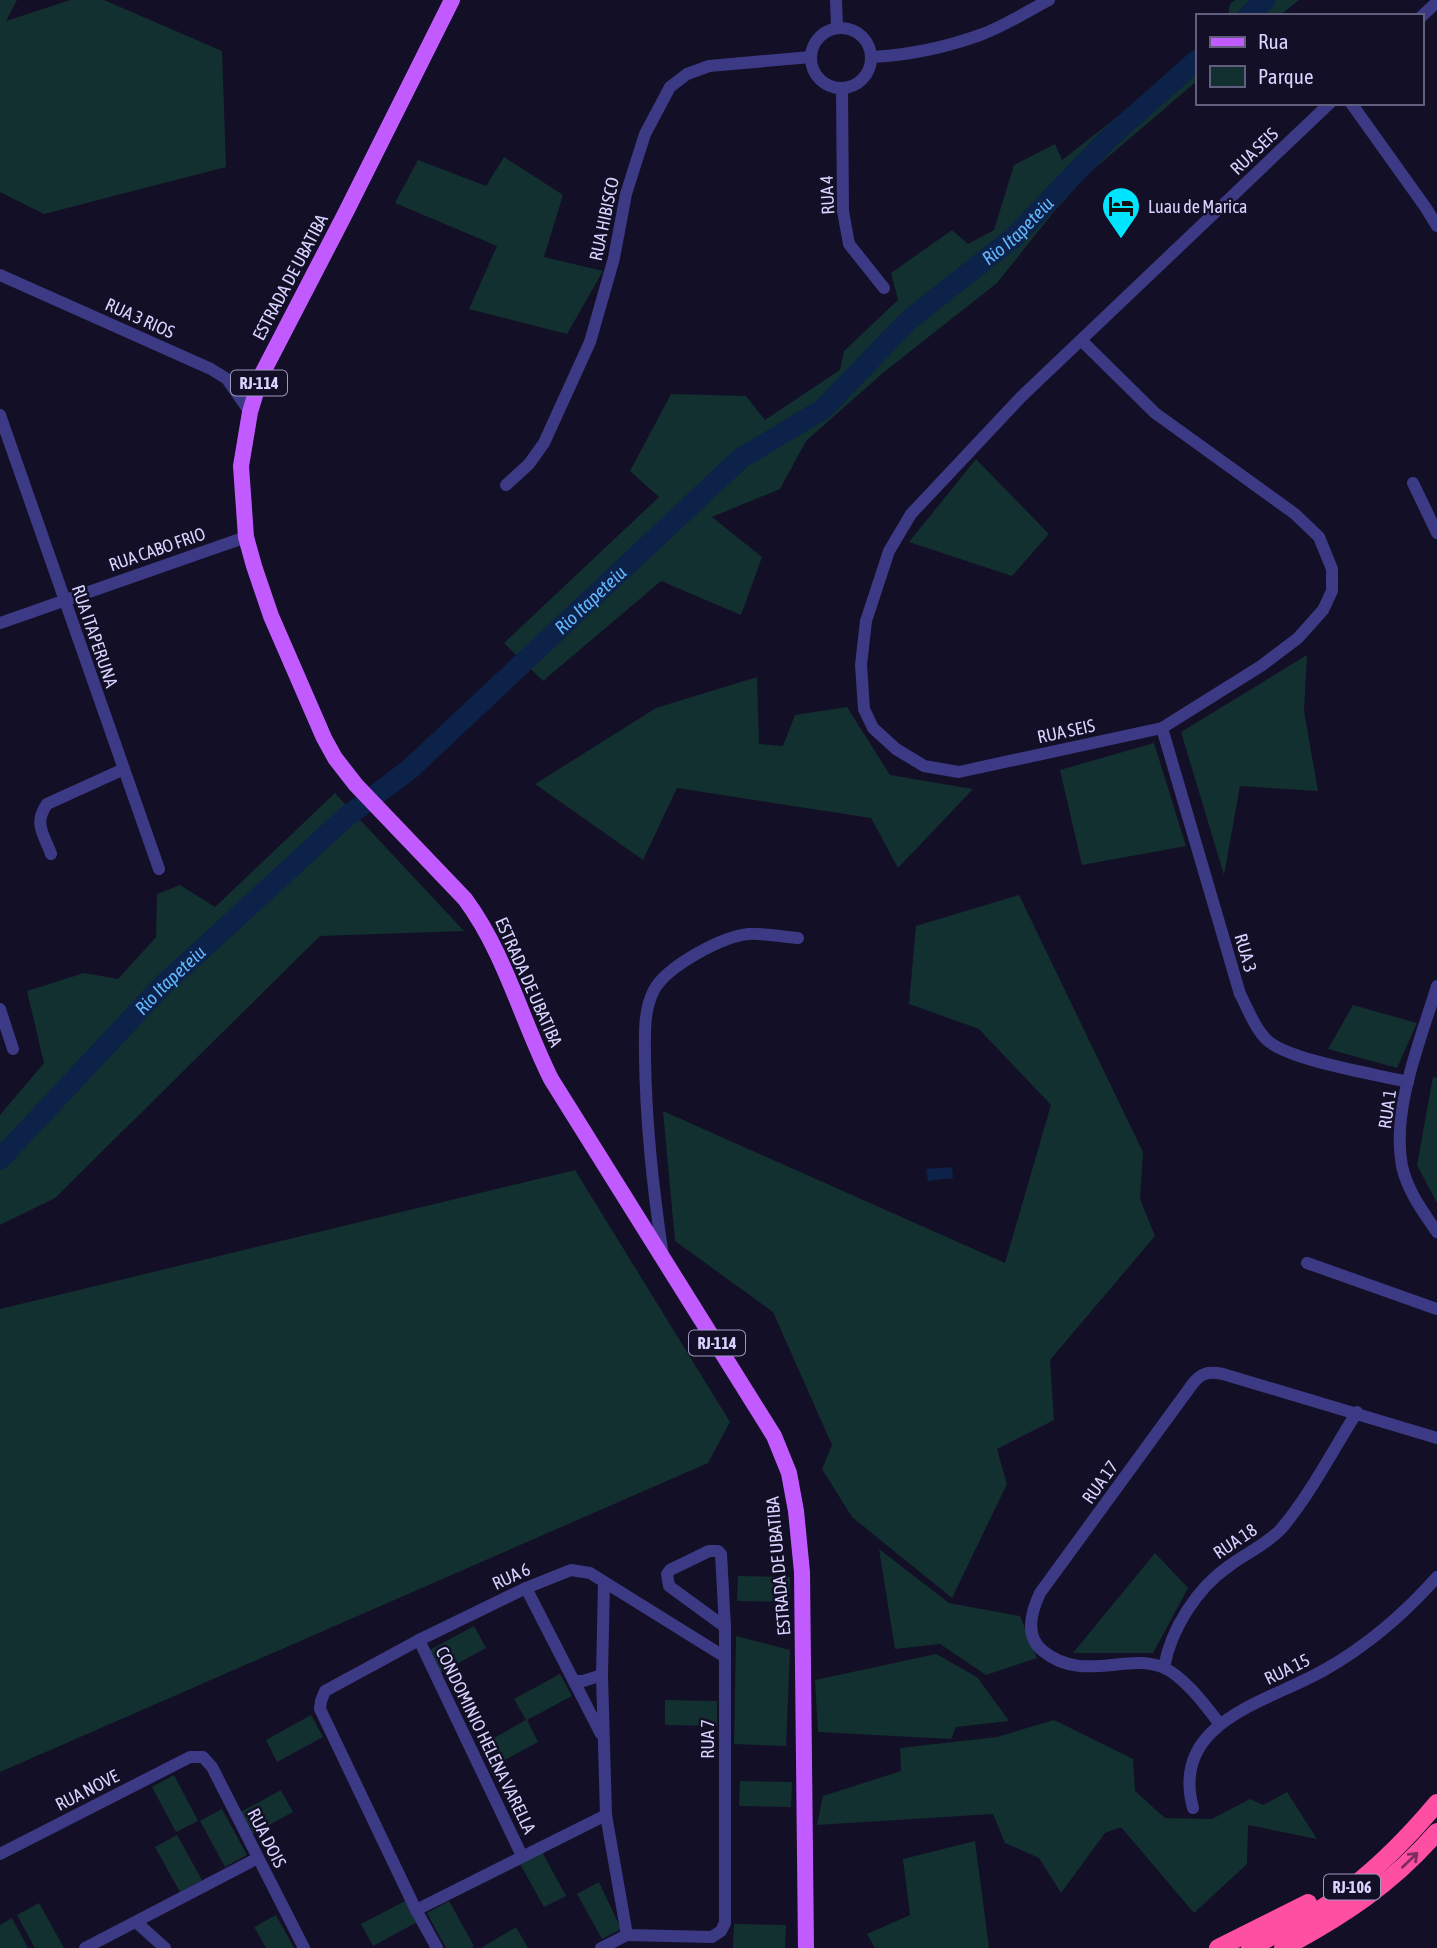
<svg xmlns="http://www.w3.org/2000/svg" width="1437" height="1948" font-family="'Asap Condensed',sans-serif">
  <style>
    .green { fill: #12302f }
    .water { fill: #0c2248 }
    .lines { fill: none; stroke-linecap: round; stroke-linejoin: round }
    .river { stroke: #0c2248; stroke-width: 21 }
    .minor { stroke: #3d3a85; stroke-width: 12 }
    .major { stroke: #c25bff; stroke-width: 16 }
    .highway { stroke: #ff4fa3; stroke-width: 18 }
    .oneway { stroke: #7d2c5e }
    .labels { text-anchor: middle; dominant-baseline: central; stroke-width: 5; stroke-linejoin: round; paint-order: stroke }
    .shield { fill: #130f26; stroke: #9e99be; stroke-width: 2 }
    .shield-label { font-size: 16px; font-weight: bold; fill: #d9d4ff }
    .street-label { font-size: 18px; fill: #d9d4ff; stroke: #130f26 }
    .poi-label { font-size: 18px; fill: #d9d4ff; stroke: #130f26; text-anchor: start }
    .water-label { font-size: 19px; font-style: italic; fill: #62b6ff; stroke: #130f26 }
  </style>
  <rect width="100%" height="100%" fill="#130f26"/>
  <!-- green -->
  <g class="green">
    <polygon points="0,0 17,0 6,21 70,0 104,0 222,51 226,167 44,214 0,192"/>
    <polygon points="1235,0 1299,0 1279,16 1228,16 1230,4"/>
    <polygon points="1197,49 1197,81 1088,174 1052,214 997,283 884,372 806,441 780,489 712,517 762,557 741,615 661,581 543,681 504,643 659,497 630,471 671,394 746,396 765,420 840,370 844,351 898,300 891,273 952,230 968,244 994,230 1014,165 1055,144 1062,160 1158,85"/>
    <polygon points="504,157 563,195 544,257 603,271 567,334 469,309 497,246 395,203 418,160 486,186"/>
    <polygon points="976,459 1049,534 1012,576 909,542"/>
    <polygon points="1307,655 1304,711 1318,791 1240,786 1224,875 1181,732"/>
    <polygon points="757,677 759,744 783,746 795,715 847,707 890,775 973,789 898,868 871,818 677,788 643,860 535,784 656,708"/>
    <polygon points="1154,743 1186,846 1082,865 1060,770"/>
    <polygon points="335,793 464,931 320,936 55,1198 0,1225 0,1115 44,1063 27,991 84,973 118,979 156,937 157,894 180,885 215,907"/>
    <polygon points="1019,895 1143,1152 1140,1199 1155,1236 1050,1360 1054,1420 997,1449 1007,1484 952,1598 852,1517 822,1469 832,1445 773,1312 675,1241 663,1111 1005,1263 1051,1105 979,1029 909,1004 916,926"/>
    <polygon points="1353,1005 1417,1023 1397,1068 1328,1049"/>
    <polygon points="1433,1077 1437,1078 1437,1203 1417,1165"/>
    <polygon points="575,1170 730,1422 708,1463 0,1772 0,1309"/>
    <polygon points="879,1549 949,1603 1020,1616 1037,1658 986,1675 940,1644 895,1649"/>
    <polygon points="1155,1553 1188,1588 1153,1653 1073,1653"/>
    <polygon points="738,1576 790,1577 789,1602 737,1601"/>
    <polygon points="474,1626 486,1648 440,1673 428,1651"/>
    <polygon points="736,1636 790,1650 786,1746 734,1744"/>
    <polygon points="936,1654 977,1677 1009,1721 956,1727 951,1739 818,1732 815,1680"/>
    <polygon points="560,1674 572,1696 527,1720 538,1742 492,1767 481,1745 526,1720 514,1699"/>
    <polygon points="665,1700 717,1701 717,1726 665,1725"/>
    <polygon points="311,1715 323,1737 277,1762 266,1740"/>
    <polygon points="1054,1720 1133,1759 1135,1791 1165,1818 1212,1819 1250,1799 1263,1805 1287,1792 1317,1839 1248,1825 1247,1864 1194,1913 1121,1827 1105,1833 1061,1893 1039,1858 1005,1843 993,1814 817,1825 823,1796 901,1771 900,1748 997,1737"/>
    <polygon points="174,1775 198,1821 176,1832 152,1787"/>
    <polygon points="740,1781 792,1782 791,1807 739,1806"/>
    <polygon points="281,1790 293,1812 247,1837 235,1815"/>
    <polygon points="222,1809 247,1855 225,1867 200,1821"/>
    <polygon points="177,1835 202,1880 180,1892 155,1847"/>
    <polygon points="975,1841 989,1948 875,1948 867,1934 910,1915 903,1859"/>
    <polygon points="541,1850 566,1896 544,1907 519,1862"/>
    <polygon points="599,1882 621,1929 602,1939 577,1894"/>
    <polygon points="407,1900 419,1921 373,1946 361,1924"/>
    <polygon points="449,1901 474,1946 471,1948 446,1948 427,1913"/>
    <polygon points="39,1903 64,1948 35,1948 17,1915"/>
    <polygon points="276,1915 294,1948 266,1948 254,1927"/>
    <polygon points="12,1918 28,1948 0,1948 0,1925"/>
    <polygon points="734,1924 786,1925 785,1948 733,1948"/>
    <polygon points="516,1927 528,1948 481,1948"/>
  </g>
  <!-- water -->
  <polygon class="water" points="952,1167 953,1178 928,1181 926,1169"/>
  <g class="lines">
    <!-- river -->
    <g class="river">
      <polyline points="1248,16 1265,0"/>
      <path id="s1" d="M 0,1159 L 162,986 L 346,817 L 410,769 L 740,459 L 823,409 L 910,319 L 1013,238 L 1108,139 L 1197,60"/>
    </g>
    <!-- minor -->
    <g class="minor">
      <polyline points="836,0 837,27"/>
      <polyline points="1421,17 1437,2"/>
      <circle cx="841" cy="58" r="30"/>
      <path d="M 872,57 C 909,55 944,48 980,35 C 1003,27 1026,12 1049,0"/>
      <polyline points="842,88 843,211 849,244 884,288"/>
      <polyline points="1351,103 1426,208 1437,226"/>
      <polyline points="0,275 211,369 227,379 250,412"/>
      <polyline points="1081,340 1155,413 1295,514 1319,537 1332,569 1332,591 1323,610 1298,638 1261,666 1162,728 959,772 924,766 896,749 873,728 864,709 861,665 866,621 889,551 911,514 1021,397 1330,103"/>
      <polyline points="0,415 159,869"/>
      <polyline points="1413,483 1437,533"/>
      <polyline points="506,485 529,464 544,443 590,342 614,258 626,194 645,134 670,87 687,74 709,66 811,57"/>
      <polyline points="0,623 246,537"/>
      <path d="M 1162,728 L 1240,994 C 1248,1009 1255,1029 1268,1041 C 1292,1061 1375,1074 1408,1082"/>
      <path d="M 51,854 C 44,834 33,824 47,804 L 124,769"/>
      <path d="M 1437,986 C 1421,1039 1391,1110 1402,1166 C 1407,1190 1423,1212 1437,1232"/>
      <polyline points="0,1009 13,1049"/>
      <path d="M 663,1256 C 653,1190 646,1125 645,1058 C 645,1036 643,1011 654,990 C 667,966 723,936 749,934 C 765,933 782,937 798,938"/>
      <polyline points="1307,1263 1437,1309"/>
      <polyline points="604,1583 602,1675 606,1815 627,1935"/>
      <polyline points="526,1588 601,1734"/>
      <polyline points="419,1640 522,1856"/>
      <path d="M 1164,1667 C 1171,1629 1197,1588 1229,1566 C 1246,1553 1266,1545 1281,1529 C 1310,1495 1333,1450 1357,1412"/>
      <polyline points="574,1681 583,1681 602,1675"/>
      <path d="M 1219,1723 C 1206,1706 1183,1675 1162,1667 C 1126,1653 1082,1683 1043,1651 C 1024,1636 1031,1612 1040,1593 L 1191,1386 C 1200,1373 1208,1371 1223,1374 L 1437,1438"/>
      <path d="M 1193,1808 C 1169,1720 1270,1702 1326,1669 C 1368,1645 1405,1613 1437,1577"/>
      <polyline points="0,1854 190,1757 203,1757 212,1767 304,1948"/>
      <polyline points="416,1910 606,1815"/>
      <polyline points="136,1922 165,1948"/>
      <polyline points="85,1948 258,1858"/>
      <polyline points="437,1948 416,1910 320,1709 321,1701 325,1691 419,1640 526,1588 571,1570 590,1573 725,1657"/>
      <polyline points="601,1948 627,1935 712,1937 721,1931 725,1923 725,1627 721,1554 718,1551 709,1551 670,1570 667,1574 669,1586 725,1627"/>
    </g>
    <!-- major -->
    <path class="major" d="M 452,0 L 345,214 L 261,376 L 250,412 L 241,466 L 246,537 L 254,566 L 271,616 L 324,738 L 335,758 L 356,785 L 465,899 C 505,953 521,1019 551,1079 L 774,1436 L 789,1473 L 796,1511 L 802,1572 L 806,1948"/>
    <!-- highway -->
    <g class="highway">
      <polyline points="1218,1948 1308,1903"/>
      <path d="M 1250,1948 C 1285,1929 1322,1911 1352,1887 C 1384,1862 1411,1834 1437,1803"/>
      <path d="M 1283,1948 C 1343,1916 1392,1884 1437,1832"/>
    </g>
  </g>
  <!-- one-way arrows -->
  <defs><path id="oneway-shaft" d="M-6 0H5M1.5-3L5.5 0L1.5 3" fill="none" stroke-width="1.6" stroke-linecap="round" stroke-linejoin="round" transform="scale(1.75)"/></defs>
  <use class="oneway" href="#oneway-shaft" transform="translate(1410 1860) rotate(-44)"/>
  <!-- icons -->
  <defs>
    <symbol id="hotel-pin" viewBox="-11 -11 22 30"><path d="M0 17L-7.5 6A9.5 9.5 0 1 1 7.5 6Z" fill="#00e5ff" stroke="#130f26"/><path d="M-6-4.5h1.5V1H6V5H4.5V3h-9V5H-6ZM-4 0a1.8 1.8 0 1 1 3.6 0ZM.5 0V-2.5h3Q6-2.5 6 0Z" fill="#111"/></symbol>
  </defs>
  <g fill-rule="evenodd">
    <use href="#hotel-pin" x="1099" y="184" width="44" height="60"/>
  </g>
  <g class="labels">
    <!-- shield labels -->
    <g class="shield">
      <rect x="231" y="370.5" width="56" height="25" rx="5"/>
      <rect x="689" y="1330.5" width="56" height="25" rx="5"/>
      <rect x="1324" y="1874.5" width="56" height="25" rx="5"/>
    </g>
    <g class="shield-label">
      <text x="259" y="383">RJ-114</text>
      <text x="717" y="1343">RJ-114</text>
      <text x="1352" y="1887">RJ-106</text>
    </g>
    <!-- street labels -->
    <g class="street-label">
      <text transform="translate(1254 151) rotate(-44)">RUA SEIS</text>
      <text transform="translate(827 195) rotate(-93)">RUA 4</text>
      <text transform="translate(604 219) rotate(-78)">RUA HIBISCO</text>
      <text transform="translate(290 277) rotate(-62)">ESTRADA DE UBATIBA</text>
      <text transform="translate(140 318) rotate(24)">RUA 3 RIOS</text>
      <text transform="translate(157 549) rotate(-19)">RUA CABO FRIO</text>
      <text transform="translate(95 636) rotate(71)">RUA ITAPERUNA</text>
      <text transform="translate(1066 731) rotate(-12)">RUA SEIS</text>
      <text transform="translate(1246 953) rotate(74)">RUA 3</text>
      <text transform="translate(529 982) rotate(66)">ESTRADA DE UBATIBA</text>
      <text transform="translate(1387 1109) rotate(-82)">RUA 1</text>
      <text transform="translate(1100 1482) rotate(-54)">RUA 17</text>
      <text transform="translate(1235 1541) rotate(-34)">RUA 18</text>
      <text transform="translate(778 1566) rotate(-95)">ESTRADA DE UBATIBA</text>
      <text transform="translate(511 1576) rotate(-25)">RUA 6</text>
      <text transform="translate(1287 1669) rotate(-26)">RUA 15</text>
      <text transform="translate(707 1739) rotate(-90)">RUA 7</text>
      <text transform="translate(486 1740) rotate(64)">CONDOMINIO HELENA VARELLA</text>
      <text transform="translate(87 1790) rotate(-27)">RUA NOVE</text>
      <text transform="translate(267 1838) rotate(63)">RUA DOIS</text>
    </g>
    <!-- poi labels -->
    <g class="poi-label">
      <text x="1148" y="206">Luau de Marica</text>
    </g>
    <!-- water labels -->
    <g class="water-label">
      <text stroke="none"><textPath href="#s1" startOffset="1381">Rio Itapeteiu</textPath></text>
      <text stroke="none"><textPath href="#s1" startOffset="814">Rio Itapeteiu</textPath></text>
      <text stroke="none"><textPath href="#s1" startOffset="247">Rio Itapeteiu</textPath></text>
    </g>
  </g>
  <!-- legend -->
  <rect x="1196" y="14" width="228" height="91" fill="#130f26" stroke="#625e7d" stroke-width="2"/>
  <rect x="1210" y="37" width="35" height="10" fill="#c25bff" stroke="#625e7d" stroke-width="2"/>
  <text x="1258" y="49" font-size="21" fill="#d9d4ff">Rua</text>
  <rect x="1210" y="66" width="35" height="21" fill="#12302f" stroke="#625e7d" stroke-width="2"/>
  <text x="1258" y="84" font-size="21" fill="#d9d4ff">Parque</text>
</svg>
